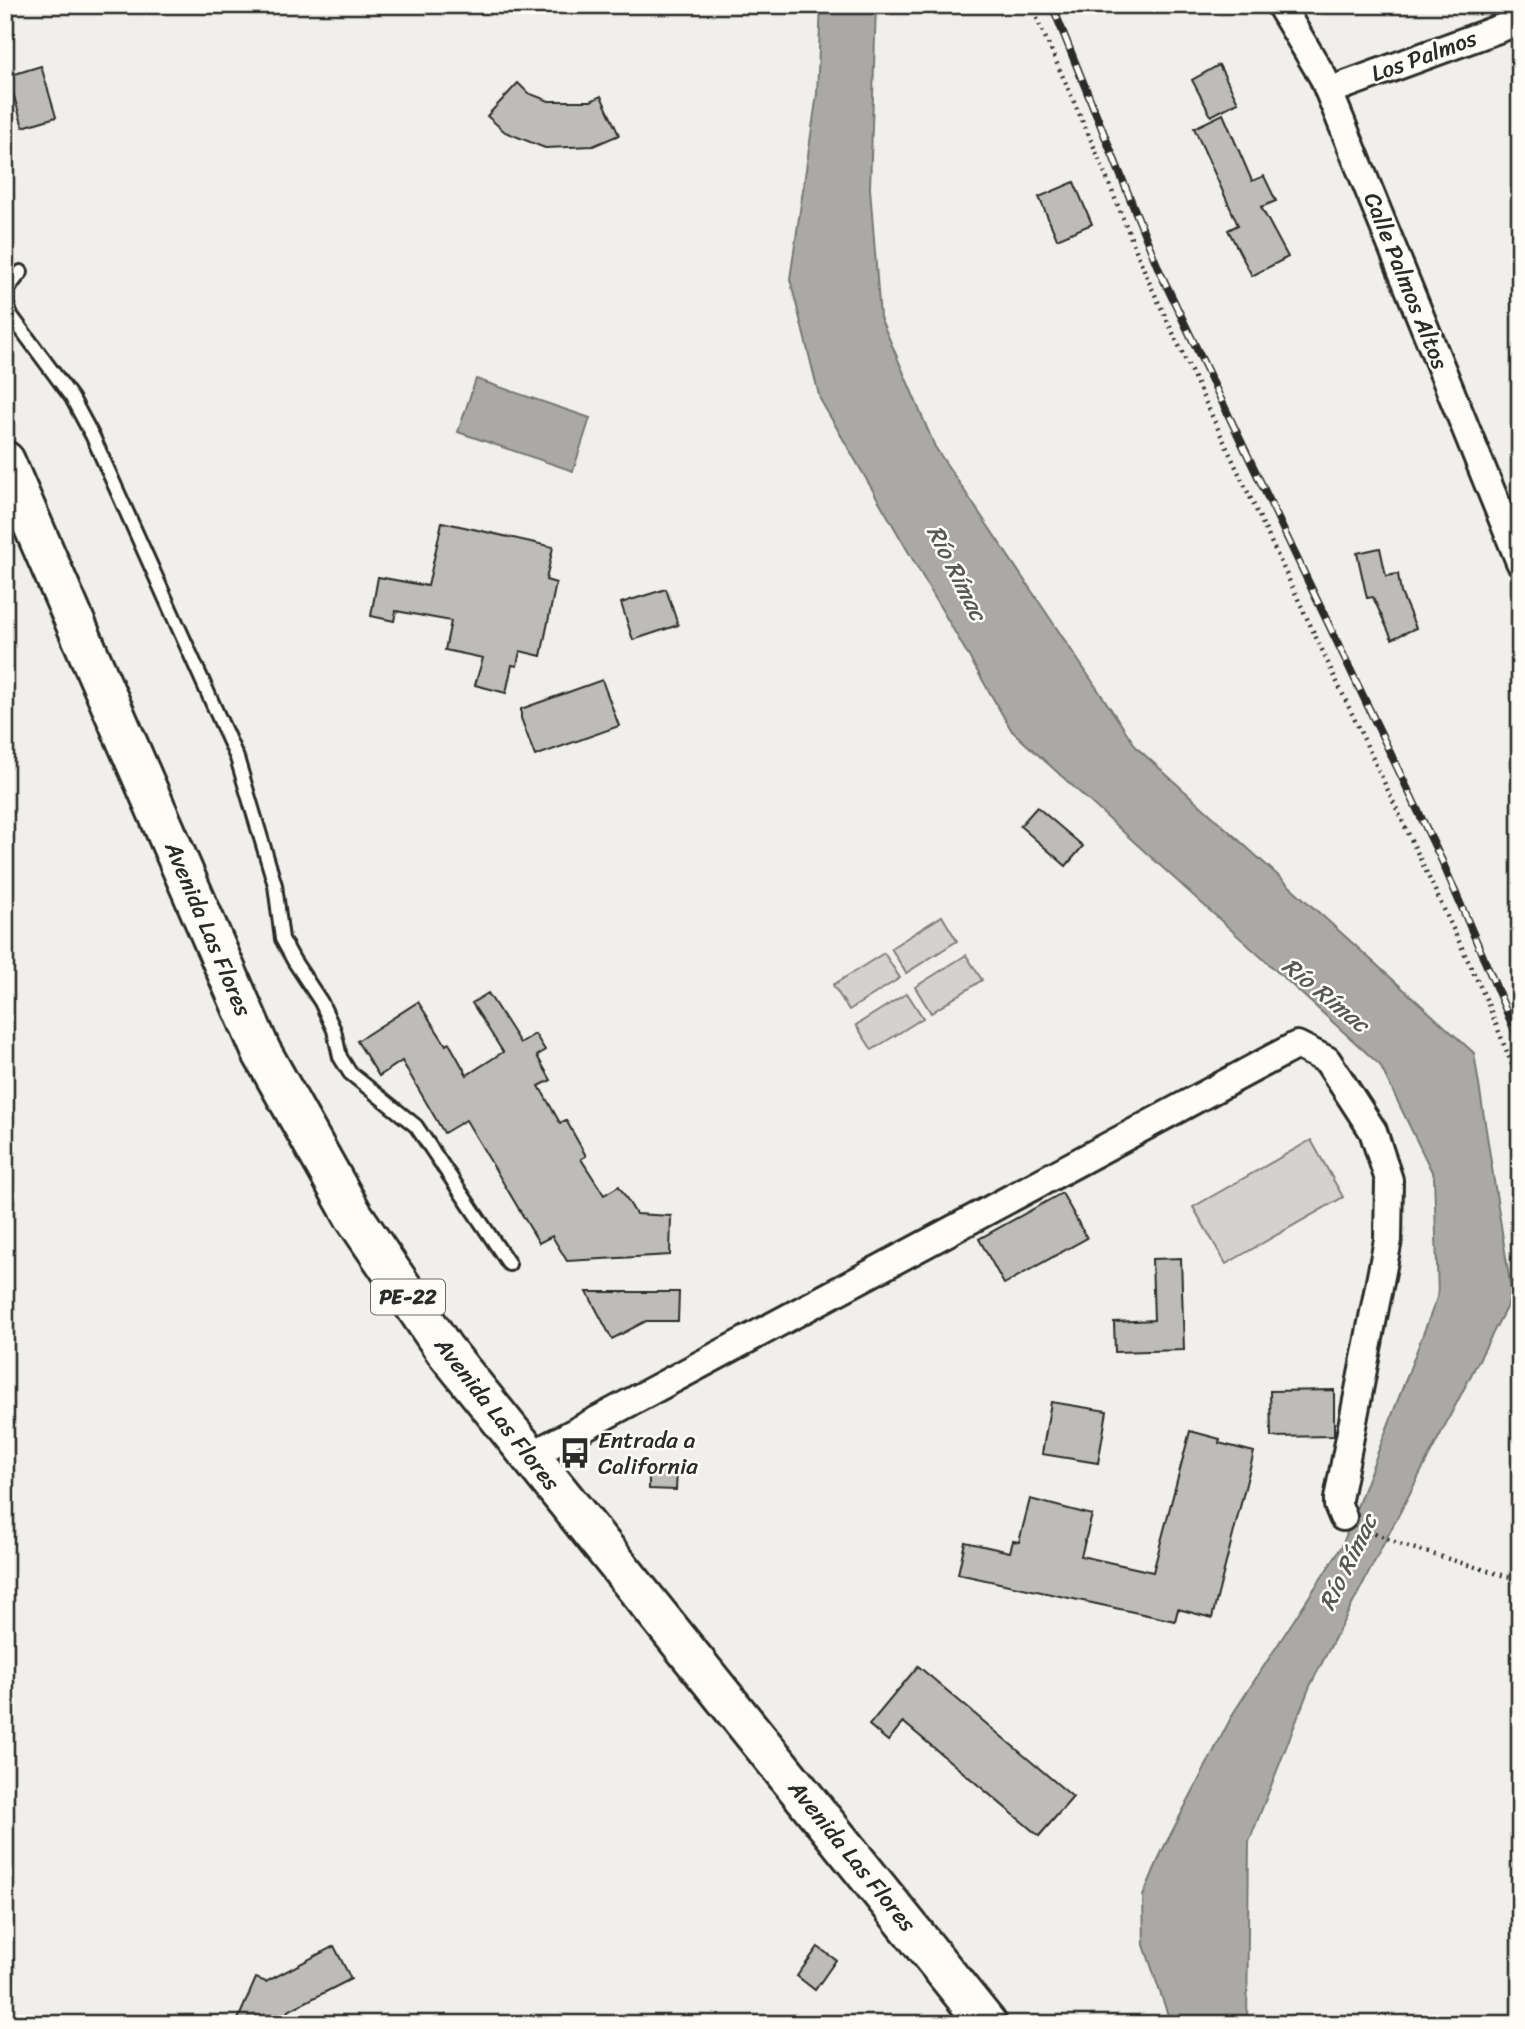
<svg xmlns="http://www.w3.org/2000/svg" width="1525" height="2029" font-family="Sriracha,sans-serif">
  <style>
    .green { fill: #d3d2cf; stroke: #7f7e7d; stroke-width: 2 }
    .water { fill: #aaa9a7; stroke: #777775; stroke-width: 2 }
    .building { fill: #bdbcb8; stroke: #2b2b2b; stroke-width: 2 }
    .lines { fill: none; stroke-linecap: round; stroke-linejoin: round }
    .service-casing { stroke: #2b2b2b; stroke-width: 18 }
    .minor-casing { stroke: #2b2b2b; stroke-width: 32 }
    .trunk-casing { stroke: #2b2b2b; stroke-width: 44 }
    .path { stroke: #2b2b2b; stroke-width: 4.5; stroke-dasharray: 2 5; stroke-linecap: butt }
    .service { stroke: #fdfcf7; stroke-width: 12 }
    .minor { stroke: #fdfcf7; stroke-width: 26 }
    .trunk { stroke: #fdfcf7; stroke-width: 38 }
    .rail-casing { stroke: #2b2b2b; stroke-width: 8 }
    .rail { stroke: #fdfcf7; stroke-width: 5; stroke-dasharray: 16; stroke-linecap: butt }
    .labels { text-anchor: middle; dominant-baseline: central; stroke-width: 5; stroke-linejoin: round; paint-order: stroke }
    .shield { fill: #fdfcf7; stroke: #6a6a68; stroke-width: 2 }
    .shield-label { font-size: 21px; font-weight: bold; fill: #2b2b2b }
    .street-label { font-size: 23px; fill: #2b2b2b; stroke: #fdfcf7 }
    .poi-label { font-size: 23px; fill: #2b2b2b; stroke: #fdfcf7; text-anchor: start }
    .water-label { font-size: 24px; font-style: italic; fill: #575756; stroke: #fdfcf7 }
  </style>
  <rect width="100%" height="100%" fill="#f0efeb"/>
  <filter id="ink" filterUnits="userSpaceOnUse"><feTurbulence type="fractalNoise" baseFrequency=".0143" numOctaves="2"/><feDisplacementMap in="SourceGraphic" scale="14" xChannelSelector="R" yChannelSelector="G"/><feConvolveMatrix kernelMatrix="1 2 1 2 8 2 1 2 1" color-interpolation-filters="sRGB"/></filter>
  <g filter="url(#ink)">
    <!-- green -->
    <g class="green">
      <polygon points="942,916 957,941 906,973 891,948"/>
      <polygon points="884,953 900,978 849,1010 833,985"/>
      <polygon points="966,955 982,980 931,1013 915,987"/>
      <polygon points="907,993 923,1018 872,1050 856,1025"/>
      <polygon points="1311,1140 1343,1197 1226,1264 1193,1207"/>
    </g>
    <!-- water -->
    <g class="water">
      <polygon points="821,5 876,5 870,188 880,317 935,447 1137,748 1474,1053 1512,1296 1310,1686 1249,1842 1247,2024 1171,2024 1144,1945 1143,1896 1163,1849 1234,1712 1342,1546 1438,1295 1434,1176 1380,1065 1012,731 820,399 790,279 817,94"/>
      <polygon points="476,379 590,418 573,471 458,432"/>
    </g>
    <!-- building -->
    <g class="building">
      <polygon points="1219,65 1238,102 1211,116 1192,80"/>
      <polygon points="41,66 56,117 23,127 8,76"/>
      <polygon points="518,83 528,93 549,101 591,101 601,96 619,135 593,146 545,148 505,132 487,116"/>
      <polygon points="1223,114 1252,181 1264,176 1276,201 1261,207 1288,257 1252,276 1228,230 1238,225 1194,128"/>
      <polygon points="1074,182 1092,224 1057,239 1039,197"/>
      <polygon points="442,522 553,547 546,580 556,583 541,656 520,651 517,666 512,665 506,693 475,685 483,658 445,650 451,621 396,611 394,621 371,616 378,577 428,586"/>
      <polygon points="1380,548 1386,576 1398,574 1401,593 1416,628 1392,639 1373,597 1367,598 1357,553"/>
      <polygon points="666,589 678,625 633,640 621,603"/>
      <polygon points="602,680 619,726 535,756 521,718 521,709"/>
      <polygon points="1037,807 1083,846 1066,866 1020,826"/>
      <polygon points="488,993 520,1043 535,1034 545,1050 537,1056 551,1080 539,1086 560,1123 566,1120 586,1156 581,1159 604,1195 619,1186 636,1214 671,1216 670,1255 567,1261 552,1236 539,1243 466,1120 444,1133 402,1061 379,1076 357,1041 418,1002 446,1045 449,1043 467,1075 503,1052 472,1003"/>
      <polygon points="1062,1193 1087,1238 1004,1284 979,1239"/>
      <polygon points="1181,1258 1184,1350 1115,1352 1114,1322 1154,1320 1152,1259"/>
      <polygon points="587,1292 679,1292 678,1321 646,1321 612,1339"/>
      <polygon points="1334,1390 1334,1436 1271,1437 1270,1391"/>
      <polygon points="1051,1402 1107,1411 1098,1463 1042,1454"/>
      <polygon points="1190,1431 1220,1439 1219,1443 1254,1452 1212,1618 1178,1609 1175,1621 958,1574 965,1542 1010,1552 1013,1541 1019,1542 1030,1499 1092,1515 1081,1556 1153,1572"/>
      <polygon points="649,1469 677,1470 676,1490 649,1489"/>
      <polygon points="918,1666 1073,1797 1039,1836 903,1722 888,1741 869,1725"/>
      <polygon points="334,1946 351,1979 288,2011 282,2024 236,2024 256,1978 266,1982"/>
      <polygon points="818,1947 836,1960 815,1990 797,1976"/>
    </g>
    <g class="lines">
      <defs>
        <path id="service" d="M 21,272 C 8,288 3,292 10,314 L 72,398 L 93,437 L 237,758 L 275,885 L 282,939 L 294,961 L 321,1002 L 334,1030 L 340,1057 L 350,1073 L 416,1126 L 509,1264"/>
        <g id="minor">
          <polyline points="1280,5 1323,77 1520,562"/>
          <polyline points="1329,91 1520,21"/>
          <polyline points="530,1456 1297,1045 1327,1060 1373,1131 1389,1180 1388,1240 1338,1499 1338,1505 1343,1517"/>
        </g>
        <polyline id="trunk" points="5,461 261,1051 353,1215 444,1349 987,2024"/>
      </defs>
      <!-- service casing -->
      <use href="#service" class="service-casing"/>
      <!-- minor casing -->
      <use href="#minor" class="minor-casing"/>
      <!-- trunk casing -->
      <use href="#trunk" class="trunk-casing"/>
      <!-- path -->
      <g class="path">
        <polyline points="1031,5 1094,147 1149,282 1486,999 1520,1085"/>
        <polyline points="1362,1527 1399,1544 1505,1576 1520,1578"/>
      </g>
      <!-- service -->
      <use href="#service" class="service"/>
      <!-- minor -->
      <use href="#minor" class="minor"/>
      <!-- trunk -->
      <use href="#trunk" class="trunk"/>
      <defs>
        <polyline id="rail" points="1052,5 1159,270 1442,861 1520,1043"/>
      </defs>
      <!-- rail casing -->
      <use href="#rail" class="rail-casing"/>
      <!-- rail -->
      <use href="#rail" class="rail"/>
    </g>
  </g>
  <!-- icons -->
  <defs>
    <symbol id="bus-bare" viewBox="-9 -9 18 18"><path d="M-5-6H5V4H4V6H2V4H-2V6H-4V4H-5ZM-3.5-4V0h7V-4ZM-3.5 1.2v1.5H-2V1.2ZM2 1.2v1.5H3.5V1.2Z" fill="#2b2b2b" stroke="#fdfcf7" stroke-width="2.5" paint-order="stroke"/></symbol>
  </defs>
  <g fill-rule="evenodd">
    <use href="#bus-bare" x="553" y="1431" width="44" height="44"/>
  </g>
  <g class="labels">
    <!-- shield labels -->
    <rect class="shield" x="371" y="1279.5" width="74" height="35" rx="5"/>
    <g class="shield-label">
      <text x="408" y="1297">PE-22</text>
    </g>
    <!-- street labels -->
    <g class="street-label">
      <text transform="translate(1424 56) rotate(-20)">Los Palmos</text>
      <text transform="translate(1406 281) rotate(68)">Calle Palmos Altos</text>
      <text transform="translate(208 929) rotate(67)">Avenida Las Flores</text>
      <text transform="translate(497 1414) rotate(52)">Avenida Las Flores</text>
      <text transform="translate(852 1856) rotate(51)">Avenida Las Flores</text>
    </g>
    <!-- poi labels -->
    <g class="poi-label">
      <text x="598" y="1440">Entrada a<tspan x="598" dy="26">California</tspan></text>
    </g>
    <!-- water labels -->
    <g class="water-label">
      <text transform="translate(957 573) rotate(63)">Río Rímac</text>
      <text transform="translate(1326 995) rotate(39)">Río Rímac</text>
      <text transform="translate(1348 1562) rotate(-64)">Río Rímac</text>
    </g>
  </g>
  <!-- margin -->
  <rect width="1525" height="2029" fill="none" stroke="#fdfcf7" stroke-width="28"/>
  <rect x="14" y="14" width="1497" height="2001" fill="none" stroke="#2b2b2b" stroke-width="2.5" filter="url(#ink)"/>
</svg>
